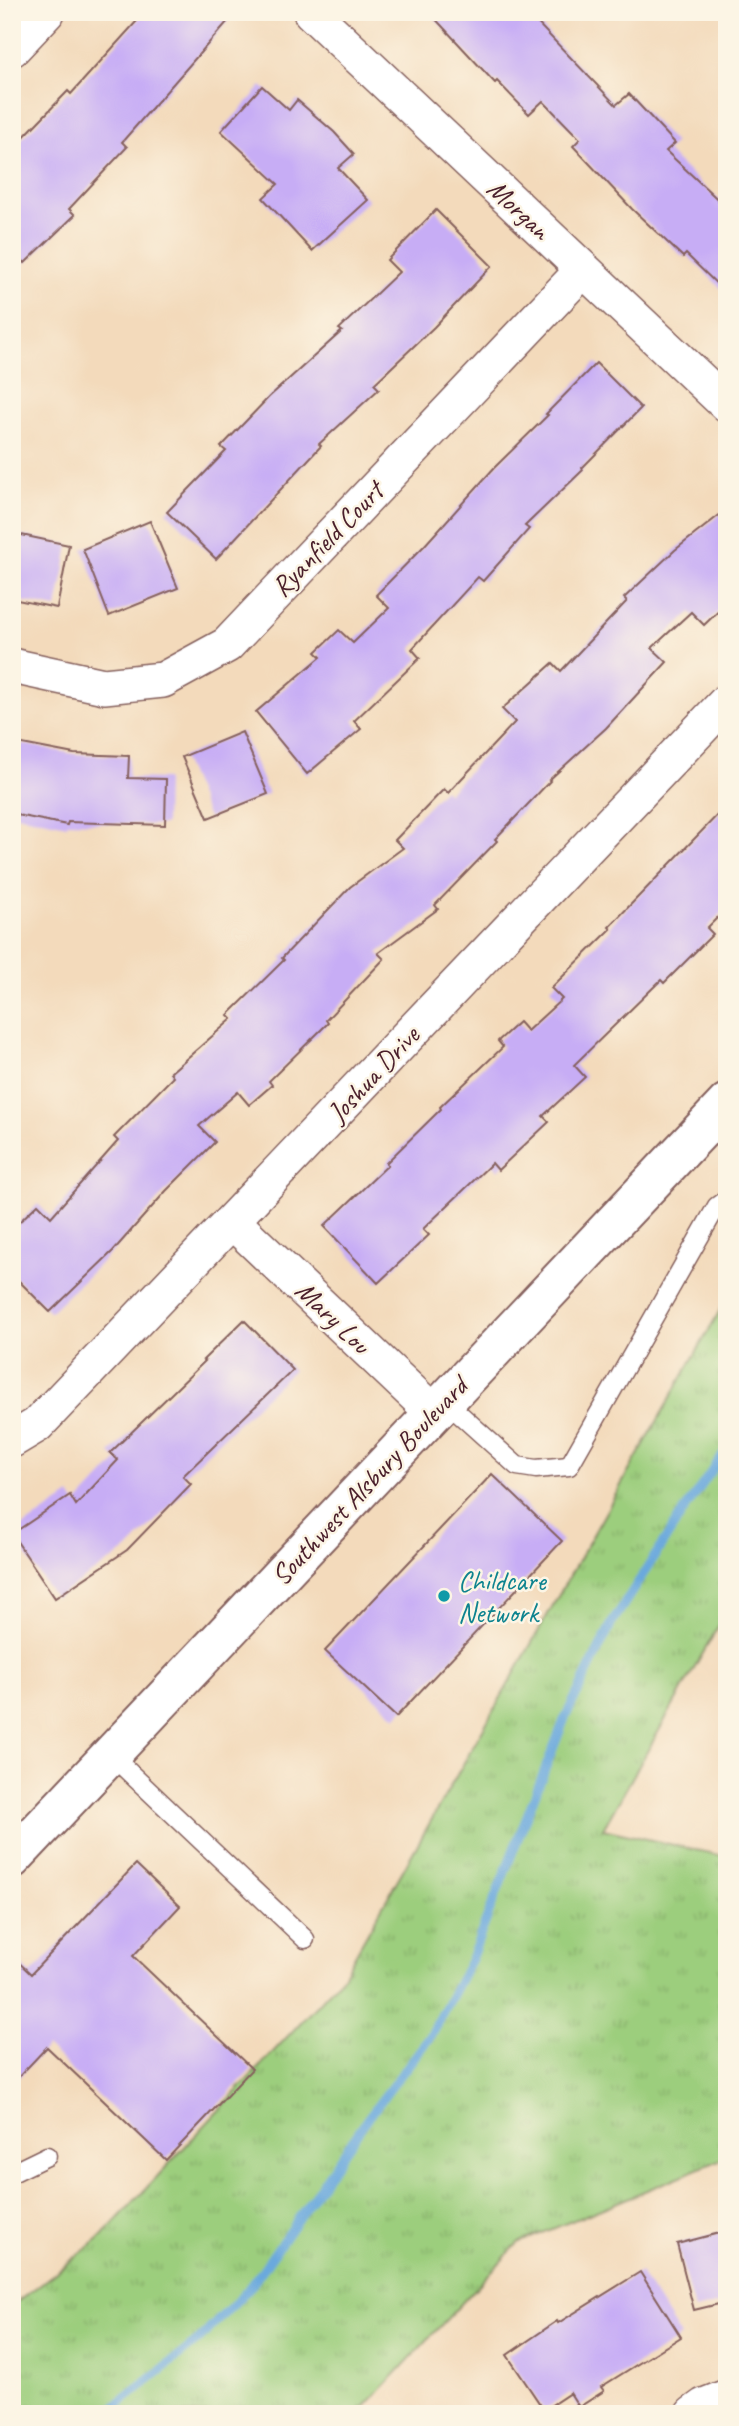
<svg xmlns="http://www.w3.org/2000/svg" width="739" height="2426" font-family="Caveat,sans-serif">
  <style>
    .grass { fill: url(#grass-tufts); stroke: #737654; stroke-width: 2 }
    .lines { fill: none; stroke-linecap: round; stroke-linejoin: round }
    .stream { stroke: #6ba9dd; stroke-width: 9 }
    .building { fill: #c7adf5 }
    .lane-casing { stroke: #85605d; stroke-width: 21 }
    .street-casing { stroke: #85605d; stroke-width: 38 }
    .secondary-casing { stroke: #85605d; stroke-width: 42 }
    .lane { stroke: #fff; stroke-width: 18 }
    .street { stroke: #fff; stroke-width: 35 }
    .secondary { stroke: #fff; stroke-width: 38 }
    .culture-dot { fill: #0f9aa8; stroke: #fcf5e5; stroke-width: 2.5 }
    .labels { text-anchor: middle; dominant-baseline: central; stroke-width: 5; stroke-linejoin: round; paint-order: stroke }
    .street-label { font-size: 28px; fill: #4a1f2b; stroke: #fcf5e5 }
    .culture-label { font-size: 28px; fill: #0d838f; stroke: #fcf5e5; text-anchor: start }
  </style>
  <defs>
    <pattern id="grass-tufts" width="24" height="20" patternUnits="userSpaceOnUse" patternTransform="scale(1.75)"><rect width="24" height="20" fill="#9cce7d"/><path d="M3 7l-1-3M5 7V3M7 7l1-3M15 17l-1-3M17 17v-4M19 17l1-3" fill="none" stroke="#88b06c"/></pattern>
  </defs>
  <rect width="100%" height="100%" fill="#fcf5e5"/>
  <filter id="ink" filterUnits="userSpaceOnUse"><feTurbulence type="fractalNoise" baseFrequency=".0143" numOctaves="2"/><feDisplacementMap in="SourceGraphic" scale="14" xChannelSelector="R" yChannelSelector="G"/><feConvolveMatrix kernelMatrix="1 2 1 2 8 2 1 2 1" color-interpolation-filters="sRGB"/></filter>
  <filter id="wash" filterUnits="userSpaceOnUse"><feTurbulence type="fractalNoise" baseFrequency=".00686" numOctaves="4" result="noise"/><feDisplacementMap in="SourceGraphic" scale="28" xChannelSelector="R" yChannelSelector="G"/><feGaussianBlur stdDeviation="1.57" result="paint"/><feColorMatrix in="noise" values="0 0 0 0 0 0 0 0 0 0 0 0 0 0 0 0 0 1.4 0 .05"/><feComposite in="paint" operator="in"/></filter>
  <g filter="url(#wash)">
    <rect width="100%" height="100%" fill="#f3dabb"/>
    <!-- grass -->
    <polygon class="grass" points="727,1298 727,1611 603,1829 727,1857 727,2157 518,2243 358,2414 12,2414 12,2306 99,2239 342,1978"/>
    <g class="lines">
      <!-- stream -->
      <polyline class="stream" points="106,2414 200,2339 252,2285 367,2119 429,2038 471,1959 565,1718 612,1623 681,1515 727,1449"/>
    </g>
    <g id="blocks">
      <!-- building -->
      <g class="building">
        <polygon points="145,12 236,12 122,142 127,147 69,209 75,215 25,263 12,250 12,149 68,91 71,94"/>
        <polygon points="429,12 527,12 616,105 629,94 675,143 666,151 727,208 727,294 686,254 683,257 632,209 573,146 580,139 543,101 529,114 497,81 495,83"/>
        <polygon points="262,86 289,110 297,100 334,132 354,154 338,168 368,200 312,251 263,198 278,184 221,131"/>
        <polygon points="436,210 492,266 434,327 374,384 379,389 319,444 321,446 216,559 167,512 226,451 221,447 269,397 342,331 339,329 399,272 387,260"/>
        <polygon points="596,363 641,408 582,468 583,470 525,526 529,529 483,581 478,577 412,649 420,658 354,721 361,729 307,774 256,712 321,657 316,652 339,630 353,643 389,608 376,595 424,546 494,468 548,415 546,414"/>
        <polygon points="727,509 727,603 704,625 691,612 652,648 667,662 606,728 549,780 550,781 495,839 497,841 435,905 438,909 378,953 384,959 326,1020 328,1023 269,1081 272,1085 249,1105 238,1092 199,1126 215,1142 166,1191 113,1251 50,1312 12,1274 12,1229 38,1204 51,1217 118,1141 114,1137 173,1077 170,1073 232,1019 228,1015 284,960 282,958 350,887 403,848 395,840 444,789 448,793 515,722 502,709 553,663 561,671 627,601 624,598 675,550"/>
        <polygon points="150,521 178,588 109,616 83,549"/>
        <polygon points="12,533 69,545 57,608 12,599"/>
        <polygon points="242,732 268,794 208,818 182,757"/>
        <polygon points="12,742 74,754 129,756 128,778 166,779 165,825 68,822 67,825 12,814"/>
        <polygon points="727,805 727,908 707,928 713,934 664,983 661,980 574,1065 585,1077 543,1116 549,1122 498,1170 492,1163 423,1229 429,1235 378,1283 324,1226 388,1165 386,1163 441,1109 440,1107 503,1047 498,1041 519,1022 527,1031 562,999 551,988 611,929 609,927"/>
        <polygon points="244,1320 293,1370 183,1476 191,1484 127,1550 55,1598 12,1534 70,1495 76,1505 118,1460 110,1453 205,1361 203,1360"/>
        <polygon points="492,1474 562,1541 396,1717 325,1651"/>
        <polygon points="136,1864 180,1906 133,1956 252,2069 166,2160 47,2047 12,2084 12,1956 31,1974"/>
        <polygon points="727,2231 727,2302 694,2310 677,2244"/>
        <polygon points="640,2272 681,2337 601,2387 604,2391 579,2407 570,2393 544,2410 507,2355 557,2321 558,2323"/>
      </g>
    </g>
  </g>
  <g filter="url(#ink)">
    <use href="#blocks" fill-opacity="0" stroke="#85605d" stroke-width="2"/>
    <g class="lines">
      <defs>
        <g id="lane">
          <polyline points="445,1401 517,1466 536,1469 569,1466 717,1206 727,1199"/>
          <polyline points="111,1755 305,1939"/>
          <polyline points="12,2173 47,2156"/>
        </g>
        <g id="street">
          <polyline points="311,12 727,405"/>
          <polyline points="12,49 47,12"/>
          <polyline points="12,666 104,686 163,680 227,645 583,270"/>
          <polyline points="233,1222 434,1413"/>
          <polyline points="12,1440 37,1425 727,701"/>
          <polyline points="693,2414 704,2406 727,2397"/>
        </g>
        <polyline id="secondary" points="12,1859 727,1103"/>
      </defs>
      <!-- lane casing -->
      <use href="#lane" class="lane-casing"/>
      <!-- street casing -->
      <use href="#street" class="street-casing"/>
      <!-- secondary casing -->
      <use href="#secondary" class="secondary-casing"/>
      <!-- lane -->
      <use href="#lane" class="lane"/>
      <!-- street -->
      <use href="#street" class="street"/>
      <!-- secondary -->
      <use href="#secondary" class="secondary"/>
    </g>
  </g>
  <!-- markers -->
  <circle class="culture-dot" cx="444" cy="1596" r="7"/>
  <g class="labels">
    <!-- street labels -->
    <g class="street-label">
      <text transform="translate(519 209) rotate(43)">Morgan</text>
      <text transform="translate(327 539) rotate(-46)">Ryanfield Court</text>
      <text transform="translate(373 1074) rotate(-47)">Joshua Drive</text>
      <text transform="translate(333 1317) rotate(44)">Mary Lou</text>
      <text transform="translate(369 1481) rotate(-47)">Southwest Alsbury Boulevard</text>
    </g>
    <!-- culture labels -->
    <g class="culture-label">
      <text x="458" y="1580">Childcare<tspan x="458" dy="32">Network</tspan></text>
    </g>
  </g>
  <!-- margin -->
  <rect width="739" height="2426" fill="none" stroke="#fcf5e5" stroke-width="42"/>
</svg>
